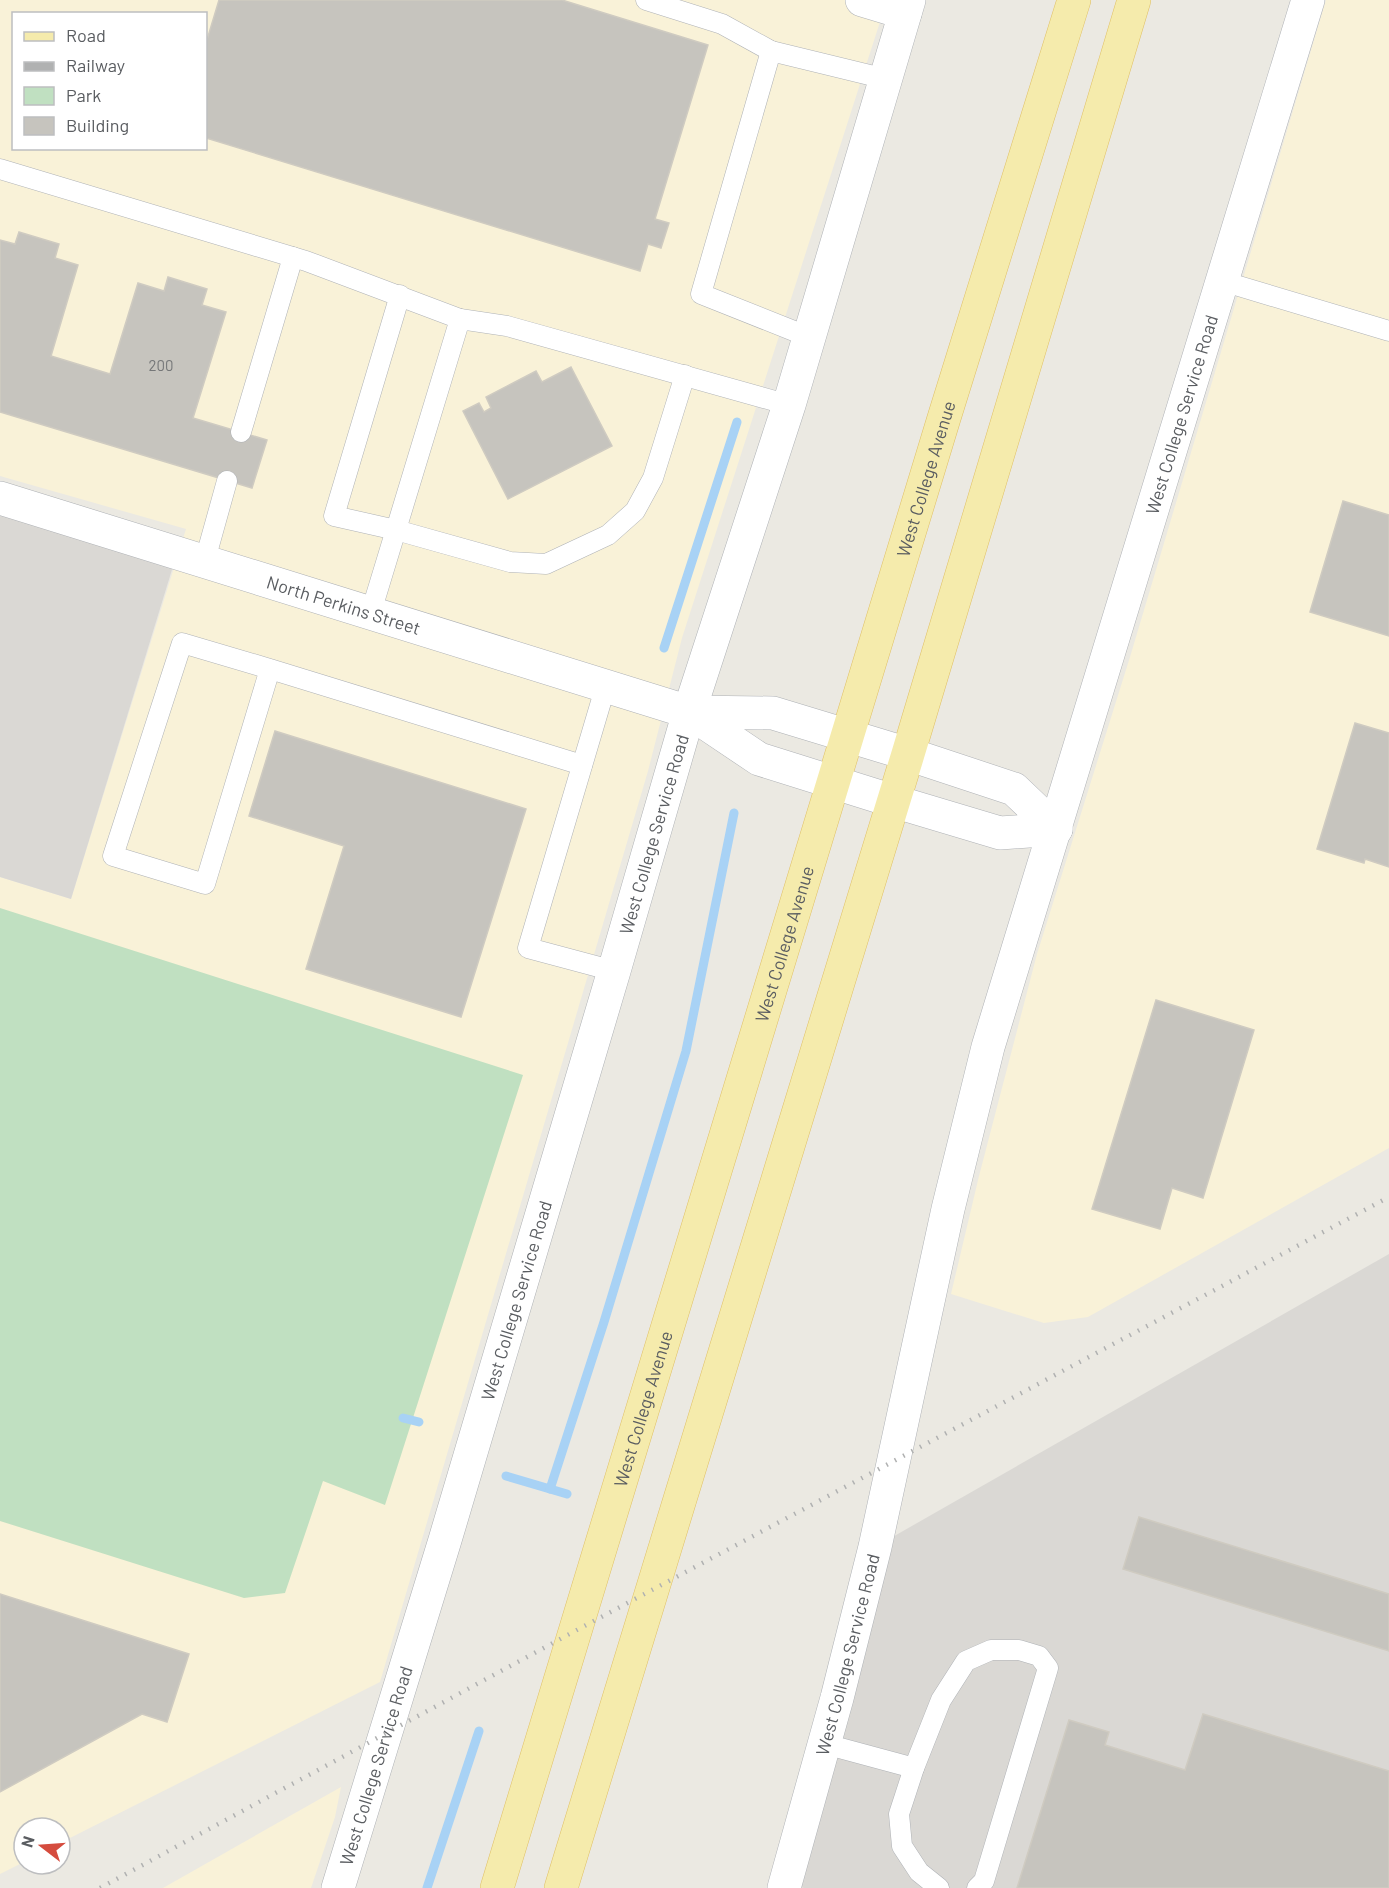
<svg xmlns="http://www.w3.org/2000/svg" width="1389" height="1888" font-family="Barlow,sans-serif">
  <style>
    .commercial { fill: #f9f2d8; fill-rule: evenodd }
    .industrial { fill: #dad8d4 }
    .green { fill: #c0e0c1 }
    .lines { fill: none; stroke-linecap: round; stroke-linejoin: round }
    .stream { stroke: #a8d2f5; stroke-width: 9 }
    .building { fill: #c6c4be; stroke: #cfcbc1; stroke-width: 1.5 }
    .lane-casing { stroke: #afb2b6; stroke-width: 21 }
    .street-casing { stroke: #afb2b6; stroke-width: 34 }
    .secondary-casing { stroke: #aeb1b5; stroke-width: 34 }
    .primary-casing { stroke: #e0c065; stroke-width: 34 }
    .lane { stroke: #fff; stroke-width: 20 }
    .street { stroke: #fff; stroke-width: 33 }
    .secondary { stroke: #fff; stroke-width: 33 }
    .primary { stroke: #f5ebac; stroke-width: 33 }
    .rail { stroke: #b0b1b1; stroke-width: 4.5; stroke-dasharray: 1.5 8; stroke-linecap: butt }
    .labels { text-anchor: middle; dominant-baseline: central; stroke-width: 4.5; stroke-linejoin: round; paint-order: stroke }
    .number-label { font-size: 15px; fill: #757778 }
    .street-label { font-size: 18px; fill: #5a5d61; stroke: #fff }
  </style>
  <rect width="100%" height="100%" fill="#ebe9e2"/>
  <!-- commercial -->
  <g class="commercial">
    <path d="M 0,0 L 887,0 L 682,638 L 648,771 L 380,1682 L 60,1843 L 60,1828 L 24,1828 L 24,1862 L 0,1874 L 0,877 L 71,899 L 186,529 L 0,476 ZM 14,14 L 206,14 L 206,148 L 14,148 Z"/>
    <polygon points="1326,0 1389,0 1389,1148 1088,1317 1044,1323 951,1294 979,1176 1037,954 1130,657"/>
    <polygon points="341,1787 335,1817 311,1888 163,1888"/>
  </g>
  <!-- industrial -->
  <g class="industrial">
    <polygon points="0,496 178,550 71,899 0,877"/>
    <polygon points="1389,1254 1389,1888 804,1888 786,1883 875,1547"/>
  </g>
  <!-- green -->
  <polygon class="green" points="0,908 523,1075 385,1505 323,1481 285,1593 244,1598 0,1521"/>
  <g class="lines">
    <!-- stream -->
    <g class="stream">
      <polyline points="664,648 737,422"/>
      <polyline points="403,1418 419,1422"/>
      <polyline points="506,1476 567,1494"/>
      <polyline points="550,1489 604,1322 686,1051 734,813"/>
      <polyline points="427,1888 479,1731"/>
    </g>
  </g>
  <!-- building -->
  <g class="building">
    <polygon points="219,0 562,0 708,45 655,219 669,223 661,248 648,244 640,271 206,138 206,43"/>
    <polygon points="19,232 59,244 55,258 78,265 51,356 110,374 138,283 164,291 168,277 207,289 202,305 226,312 193,418 267,440 252,488 0,412 0,240 15,244"/>
    <polygon points="571,367 612,446 508,499 463,411 479,403 484,412 491,408 486,397 536,371 542,382"/>
    <polygon points="1343,501 1389,515 1389,636 1310,612"/>
    <polygon points="1355,723 1389,733 1389,867 1365,859 1364,863 1317,849"/>
    <polygon points="275,731 526,809 461,1017 306,969 344,846 249,816"/>
    <polygon points="1156,1000 1254,1030 1203,1198 1172,1188 1160,1229 1092,1209"/>
    <polygon points="1139,1517 1389,1594 1389,1651 1123,1569"/>
    <polygon points="0,1594 189,1654 167,1722 142,1714 0,1792"/>
    <polygon points="1203,1714 1389,1771 1389,1888 1017,1888 1069,1720 1109,1732 1105,1745 1185,1770"/>
  </g>
  <g class="lines">
    <defs>
      <g id="lane">
        <polyline points="646,0 722,24 771,51"/>
        <polyline points="0,169 306,261 460,319"/>
        <polyline points="1222,281 1389,331"/>
        <polyline points="400,295 334,516 396,530 510,562 546,564 608,535 635,511 653,478 685,375"/>
        <polyline points="809,337 701,294 771,51 886,79"/>
        <polyline points="241,432 293,257"/>
        <polyline points="205,560 227,481"/>
        <polyline points="371,612 460,319 507,326 789,405"/>
        <polyline points="270,669 182,643 113,856 205,884 270,669 582,765"/>
        <polyline points="606,685 528,948 614,971"/>
        <polyline points="825,1744 914,1768"/>
        <polyline points="939,1888 919,1872 902,1846 899,1814 914,1768 941,1700 966,1661 991,1650 1019,1650 1039,1656 1048,1668 984,1881 977,1888"/>
      </g>
      <g id="street">
        <polyline points="862,0 905,13"/>
        <polyline points="689,712 789,405 909,0"/>
        <polyline points="908,754 1014,789 1056,829"/>
        <polyline points="893,801 1000,833 1056,829"/>
        <path id="s1" d="M 784,1888 L 837,1698 L 875,1547 L 948,1209 L 988,1047 L 1308,0"/>
      </g>
      <g id="secondary">
        <path id="s2" d="M 0,498 L 689,712 L 759,759 L 893,801"/>
        <polyline points="689,712 773,713 908,754"/>
        <path id="s3" d="M 338,1888 L 445,1540 L 614,971 L 689,712"/>
      </g>
      <g id="primary">
        <path id="s4" d="M 497,1888 L 944,418 L 1074,0"/>
        <polyline points="561,1888 908,754 1134,0"/>
      </g>
    </defs>
    <!-- lane casing -->
    <use href="#lane" class="lane-casing"/>
    <!-- street casing -->
    <use href="#street" class="street-casing"/>
    <!-- secondary casing -->
    <use href="#secondary" class="secondary-casing"/>
    <!-- primary casing -->
    <use href="#primary" class="primary-casing"/>
    <!-- lane -->
    <use href="#lane" class="lane"/>
    <!-- street -->
    <use href="#street" class="street"/>
    <!-- secondary -->
    <use href="#secondary" class="secondary"/>
    <!-- primary -->
    <use href="#primary" class="primary"/>
    <!-- rail -->
    <polyline class="rail" points="100,1888 575,1631 1389,1197"/>
  </g>
  <g class="labels">
    <!-- number labels -->
    <g class="number-label">
      <text x="161" y="365">200</text>
    </g>
    <!-- street labels -->
    <g class="street-label">
      <text stroke="none"><textPath href="#s1" startOffset="1527">West College Service Road</textPath></text>
      <text stroke="none"><textPath href="#s4" startOffset="1473">West College Avenue</textPath></text>
      <text stroke="none"><textPath href="#s2" startOffset="360">North Perkins Street</textPath></text>
      <text stroke="none"><textPath href="#s3" startOffset="1100">West College Service Road</textPath></text>
      <text stroke="none"><textPath href="#s4" startOffset="987">West College Avenue</textPath></text>
      <text stroke="none"><textPath href="#s3" startOffset="614">West College Service Road</textPath></text>
      <text stroke="none"><textPath href="#s4" startOffset="501">West College Avenue</textPath></text>
      <text stroke="none"><textPath href="#s1" startOffset="242">West College Service Road</textPath></text>
      <text stroke="none"><textPath href="#s3" startOffset="128">West College Service Road</textPath></text>
    </g>
  </g>
  <!-- legend -->
  <rect x="12" y="12" width="195" height="138" fill="#ffffff" stroke="#bdbec0" stroke-width="1.5"/>
  <rect x="24" y="32" width="30" height="9" fill="#f5ebac" stroke="#bdbec0" stroke-width="1.5"/>
  <text x="66" y="42" font-size="18" fill="#5a5d61">Road</text>
  <rect x="24" y="62" width="30" height="9" fill="#b0b1b1" stroke="#bdbec0" stroke-width="1.5"/>
  <text x="66" y="72" font-size="18" fill="#5a5d61">Railway</text>
  <rect x="24" y="87" width="30" height="18" fill="#c0e0c1" stroke="#bdbec0" stroke-width="1.5"/>
  <text x="66" y="102" font-size="18" fill="#5a5d61">Park</text>
  <rect x="24" y="117" width="30" height="18" fill="#c6c4be" stroke="#bdbec0" stroke-width="1.5"/>
  <text x="66" y="132" font-size="18" fill="#5a5d61">Building</text>
  <!-- north arrow -->
  <g transform="translate(42 1846) rotate(287)"><circle r="28" fill="#ffffff" stroke="#bdbec0" stroke-width="1.5"/>
  <path d="M0-4.5L10 22L0 15L-10 22Z" fill="#d54c3e"/>
  <text y="-9" font-size="16" font-weight="bold" text-anchor="middle" fill="#5a5d61">N</text>
  </g>
</svg>
